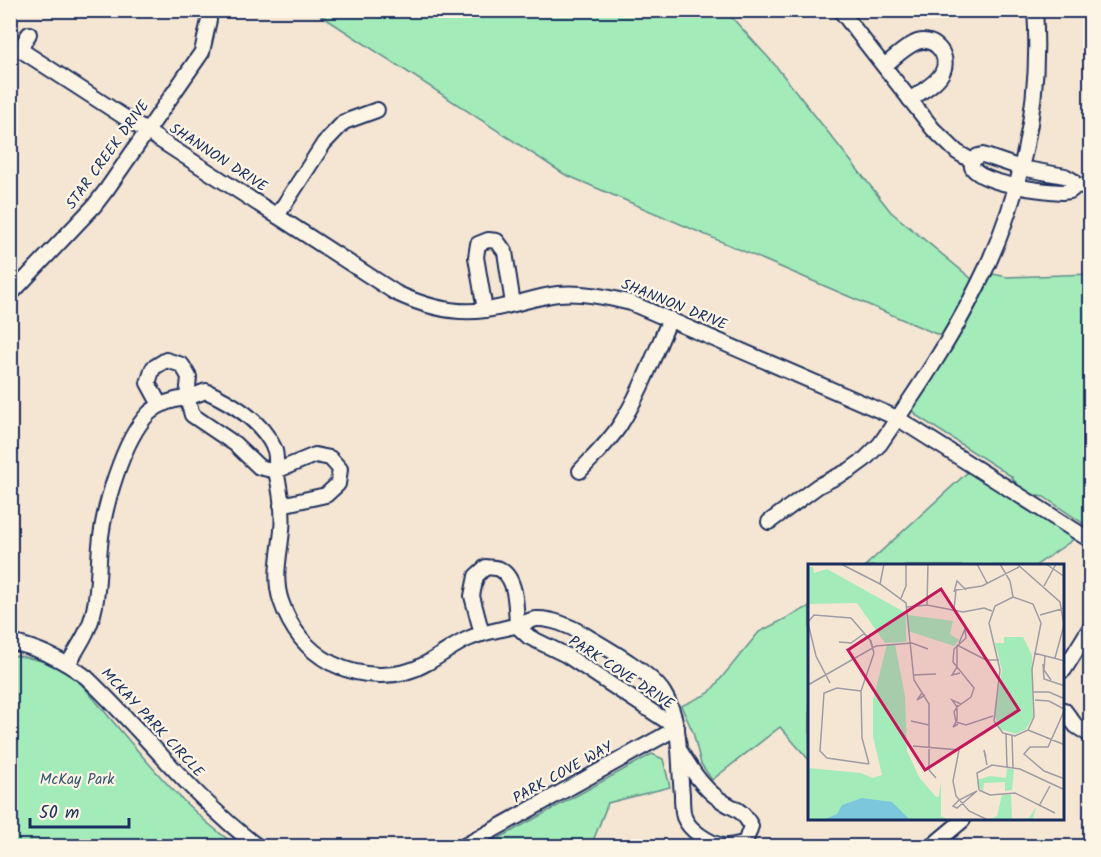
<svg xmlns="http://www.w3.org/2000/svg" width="1101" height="857" font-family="Kalam,sans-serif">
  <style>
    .green { fill: #a3ebb9; stroke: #5f8d8c; stroke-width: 1.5 }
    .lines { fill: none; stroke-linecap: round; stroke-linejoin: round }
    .street-casing { stroke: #1b2f5e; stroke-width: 18 }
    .street { stroke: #fcf5e5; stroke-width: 14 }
    .labels { text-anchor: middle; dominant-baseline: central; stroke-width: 4.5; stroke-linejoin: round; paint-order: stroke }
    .street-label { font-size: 15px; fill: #1b2f5e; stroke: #fcf5e5 }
    .park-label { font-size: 15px; fill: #365570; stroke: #fcf5e5 }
    .inset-road { fill: none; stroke: #9e9ca4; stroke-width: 1.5 }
    .view { fill: #c2185b; fill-opacity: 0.15; stroke: #c2185b; stroke-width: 3 }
    .inset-edge { fill: none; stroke: #1b2f5e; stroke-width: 3 }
  </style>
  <rect width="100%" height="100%" fill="#f5e5d3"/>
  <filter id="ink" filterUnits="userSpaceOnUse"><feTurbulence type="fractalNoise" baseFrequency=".0167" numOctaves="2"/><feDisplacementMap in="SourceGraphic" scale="12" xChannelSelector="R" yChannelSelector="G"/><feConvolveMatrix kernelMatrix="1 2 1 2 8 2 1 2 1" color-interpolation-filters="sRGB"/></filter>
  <g filter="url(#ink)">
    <!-- green -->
    <g class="green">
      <polygon points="314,11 726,11 775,65 891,212 973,280 941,336 564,174"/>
      <path d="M 993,274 L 1007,277 L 1090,274 L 1090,528 L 1044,497 C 1031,496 1018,488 1011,476 L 917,416 L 913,410 L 914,405 L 963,331 Z"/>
      <polygon points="969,471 1074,539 1035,566 865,566"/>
      <polygon points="810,606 810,761 780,727 712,780 701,764 693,732 681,706 709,693 759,632"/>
      <path d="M 11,655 C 36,658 55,664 76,678 C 127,736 174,802 237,846 L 11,846 Z"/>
      <polygon points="652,754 663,759 670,787 608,803 591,846 485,846"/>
    </g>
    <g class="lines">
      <defs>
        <g id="street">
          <polyline points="840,10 933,129 957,152 972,161"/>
          <path d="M 10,43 L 396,293 C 424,306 454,315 485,310 C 510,307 533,297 558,294 C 583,292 607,297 631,303 L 897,418 L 1090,540"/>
          <polyline points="20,49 29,34"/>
          <path d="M 884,66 C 893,59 903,49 913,44 C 932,33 952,55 942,73 C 936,84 920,92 910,100"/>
          <path d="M 1076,186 L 1072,180 L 1065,176 L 1021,168 L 983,155 L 978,156 L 972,161 L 972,167 C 981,184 1043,191 1062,192 L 1070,191 L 1076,186 L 1090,185"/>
          <polyline points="277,216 324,143 344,122 377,110"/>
          <polyline points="10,295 94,206 107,189 202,52 209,20"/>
          <polyline points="485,310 476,257 478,244 488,240 497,241 505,252 513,304"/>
          <path d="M 206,391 C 232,403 261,420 274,448 C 277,454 276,464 276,471 L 259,467 L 235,444 L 192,415 L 187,398 Z"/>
          <path d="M 580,471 C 594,456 609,442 620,425 C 641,392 654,355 670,319"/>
          <path d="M 281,505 L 326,495 L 338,484 L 340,469 L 330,458 L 315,455 L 276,471 C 280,489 284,511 282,530 C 280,554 273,577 281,601 C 290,628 307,650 331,663 C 361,678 398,680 427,663 C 442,655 455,644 470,638 C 484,632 500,630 514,626 C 521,625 529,620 536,619 C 551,618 570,626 583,634 C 605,647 650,672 663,692 C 683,723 678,760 682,794 C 682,801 682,810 684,817 C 689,830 708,843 723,846 C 729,847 738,844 745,843 L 751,826 C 740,806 735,811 719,799 C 702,787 691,769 680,751"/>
          <path d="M 769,522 L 818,486 L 850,470 L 865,459 L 880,444 C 915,393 951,340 978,285 C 1020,202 1042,103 1035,10"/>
          <path d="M 482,634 L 472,596 L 476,576 L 486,567 C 490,568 497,567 501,570 C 517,579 516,609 517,626 L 529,637 L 566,655 L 677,728"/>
          <path d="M 10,642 C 39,648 62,659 86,677 C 144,732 192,797 257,846"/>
          <path d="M 68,664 C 78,647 90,630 94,610 C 99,589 98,567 100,546 C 103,509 123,439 149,413 C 159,404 174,399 187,398 L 189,377 L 182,365 L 166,360 L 153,368 L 148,383 L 160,405"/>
          <polyline points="1064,670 1090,628"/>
          <polyline points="1064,710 1076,726 1090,735"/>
          <polyline points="464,846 677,728"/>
          <polyline points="932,846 963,820"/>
        </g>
      </defs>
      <!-- street casing -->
      <use href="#street" class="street-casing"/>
      <!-- street -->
      <use href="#street" class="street"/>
    </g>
  </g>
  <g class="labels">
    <!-- street labels -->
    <g class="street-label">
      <text transform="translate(108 155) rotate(-54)">STAR CREEK DRIVE</text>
      <text transform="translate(218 158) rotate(33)">SHANNON DRIVE</text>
      <text transform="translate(674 305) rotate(22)">SHANNON DRIVE</text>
      <text transform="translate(621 673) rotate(33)">PARK COVE DRIVE</text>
      <text transform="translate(152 723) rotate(47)">MCKAY PARK CIRCLE</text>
      <text transform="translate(563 773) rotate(-29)">PARK COVE WAY</text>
    </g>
    <!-- park labels -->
    <g class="park-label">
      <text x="77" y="780">McKay Park</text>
    </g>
  </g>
  <!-- overview -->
  <g transform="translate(808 564)">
    <rect width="256" height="256" fill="#f5e5d3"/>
    <path d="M 0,3 L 5,3 L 6,9 L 19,5 L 98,49 L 98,78 L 77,79 L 49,39 L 0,40 ZM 100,51 L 145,57 L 142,70 L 151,76 L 146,82 L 100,67 ZM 196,73 L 215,73 L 224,91 L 225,153 L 218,165 L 208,170 L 192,165 L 186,150 L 194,106 L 187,79 L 196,79 ZM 79,80 L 87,80 L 97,132 L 99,187 L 111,213 L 128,233 L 131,232 L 133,218 L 133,252 L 141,256 L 0,256 L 0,204 L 53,209 L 65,214 L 74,211 L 65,172 L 65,136 ZM 199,204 L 206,206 L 204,226 L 197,227 L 197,218 L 176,219 L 175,227 L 170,222 L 169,216 L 182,212 L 198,214 ZM 203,230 L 204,256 L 221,254 L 228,243 L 225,255 L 228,256 L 181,256 L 189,252 L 194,231 Z" fill="#a3ebb9"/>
    <path d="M 54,234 L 84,238 L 102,256 L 15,256 L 29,250 L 34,241 Z" fill="#7dc7dd"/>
    <path class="inset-road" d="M 33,0 L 72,20 L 98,39 L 106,116 L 121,140 L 121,206 L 128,214M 169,0 L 179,19M 192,0 L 202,17 L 205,33M 209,0 L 252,38 L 256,61 L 247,94M 238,0 L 257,13M 72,20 L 76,0M 236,22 L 248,0M 146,28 L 149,17 L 158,26M 205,33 L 225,40 L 233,59 L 224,105 L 226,153 L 220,166 L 207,172 L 195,169 L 186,157 L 192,106 L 181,59 L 187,42 ZM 93,34 L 98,22 L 98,0M 119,41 L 120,0M 99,43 L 119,41 L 155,48 L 176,44 L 184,47M 146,45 L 148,26 L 174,22 L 211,3M 232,51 L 257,44M 0,58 L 6,51 L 43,54 L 63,77 L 66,89 L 62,76M 0,59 L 8,92 L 22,119M 31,78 L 43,79 L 57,69M 151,79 L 157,65 L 158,74 L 146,85 L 145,98 L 166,124 L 163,133 L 149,143 L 144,136 L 153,140M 149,81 L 178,96 L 191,96M 149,81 L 149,103 L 144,111 L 152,109M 226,89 L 257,97M 237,92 L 236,106 L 243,116M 235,100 L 236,115 L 257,122M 105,111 L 128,110M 0,121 L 68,82 L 104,79 L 120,85M 53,127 L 29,124 L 16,129 L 12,187 L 19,194 L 61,200M 225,128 L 241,128 L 257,135M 114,129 L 109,136 L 117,131M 227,136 L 241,137 L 256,145M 149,143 L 149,156 L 148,158 L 146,148 ZM 257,145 L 240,183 L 222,183 L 216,190 L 236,207 L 257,215M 103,157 L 121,161M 150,160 L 145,163 L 148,158 L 158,161 L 185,152M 220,166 L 257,181M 198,170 L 199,203M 204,172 L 205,204M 105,182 L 151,186 L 145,217 L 148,232 L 161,247 L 180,256M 178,193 L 176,186 L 179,201M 61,200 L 54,174 L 53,127 L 66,89M 171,226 L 169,209 L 184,201 L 212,205 L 257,226M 171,226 L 182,231 L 207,229 L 247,249M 169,227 L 149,244 L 145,242 L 151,236 ZM 231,242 L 242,222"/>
    <path class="view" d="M 133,25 L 211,146 L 117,206 L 40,86 Z"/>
    <rect width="256" height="256" class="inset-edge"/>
  </g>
  <!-- margin -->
  <rect width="1101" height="857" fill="none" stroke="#fcf5e5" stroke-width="36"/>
  <rect x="18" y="18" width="1065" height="821" fill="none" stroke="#1b2f5e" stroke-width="2" filter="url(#ink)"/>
  <!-- scale -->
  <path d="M30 818v9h99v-9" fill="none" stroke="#1b2f5e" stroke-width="3"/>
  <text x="39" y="818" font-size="18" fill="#1b2f5e" stroke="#fcf5e5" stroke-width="4.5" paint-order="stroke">50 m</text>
</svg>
